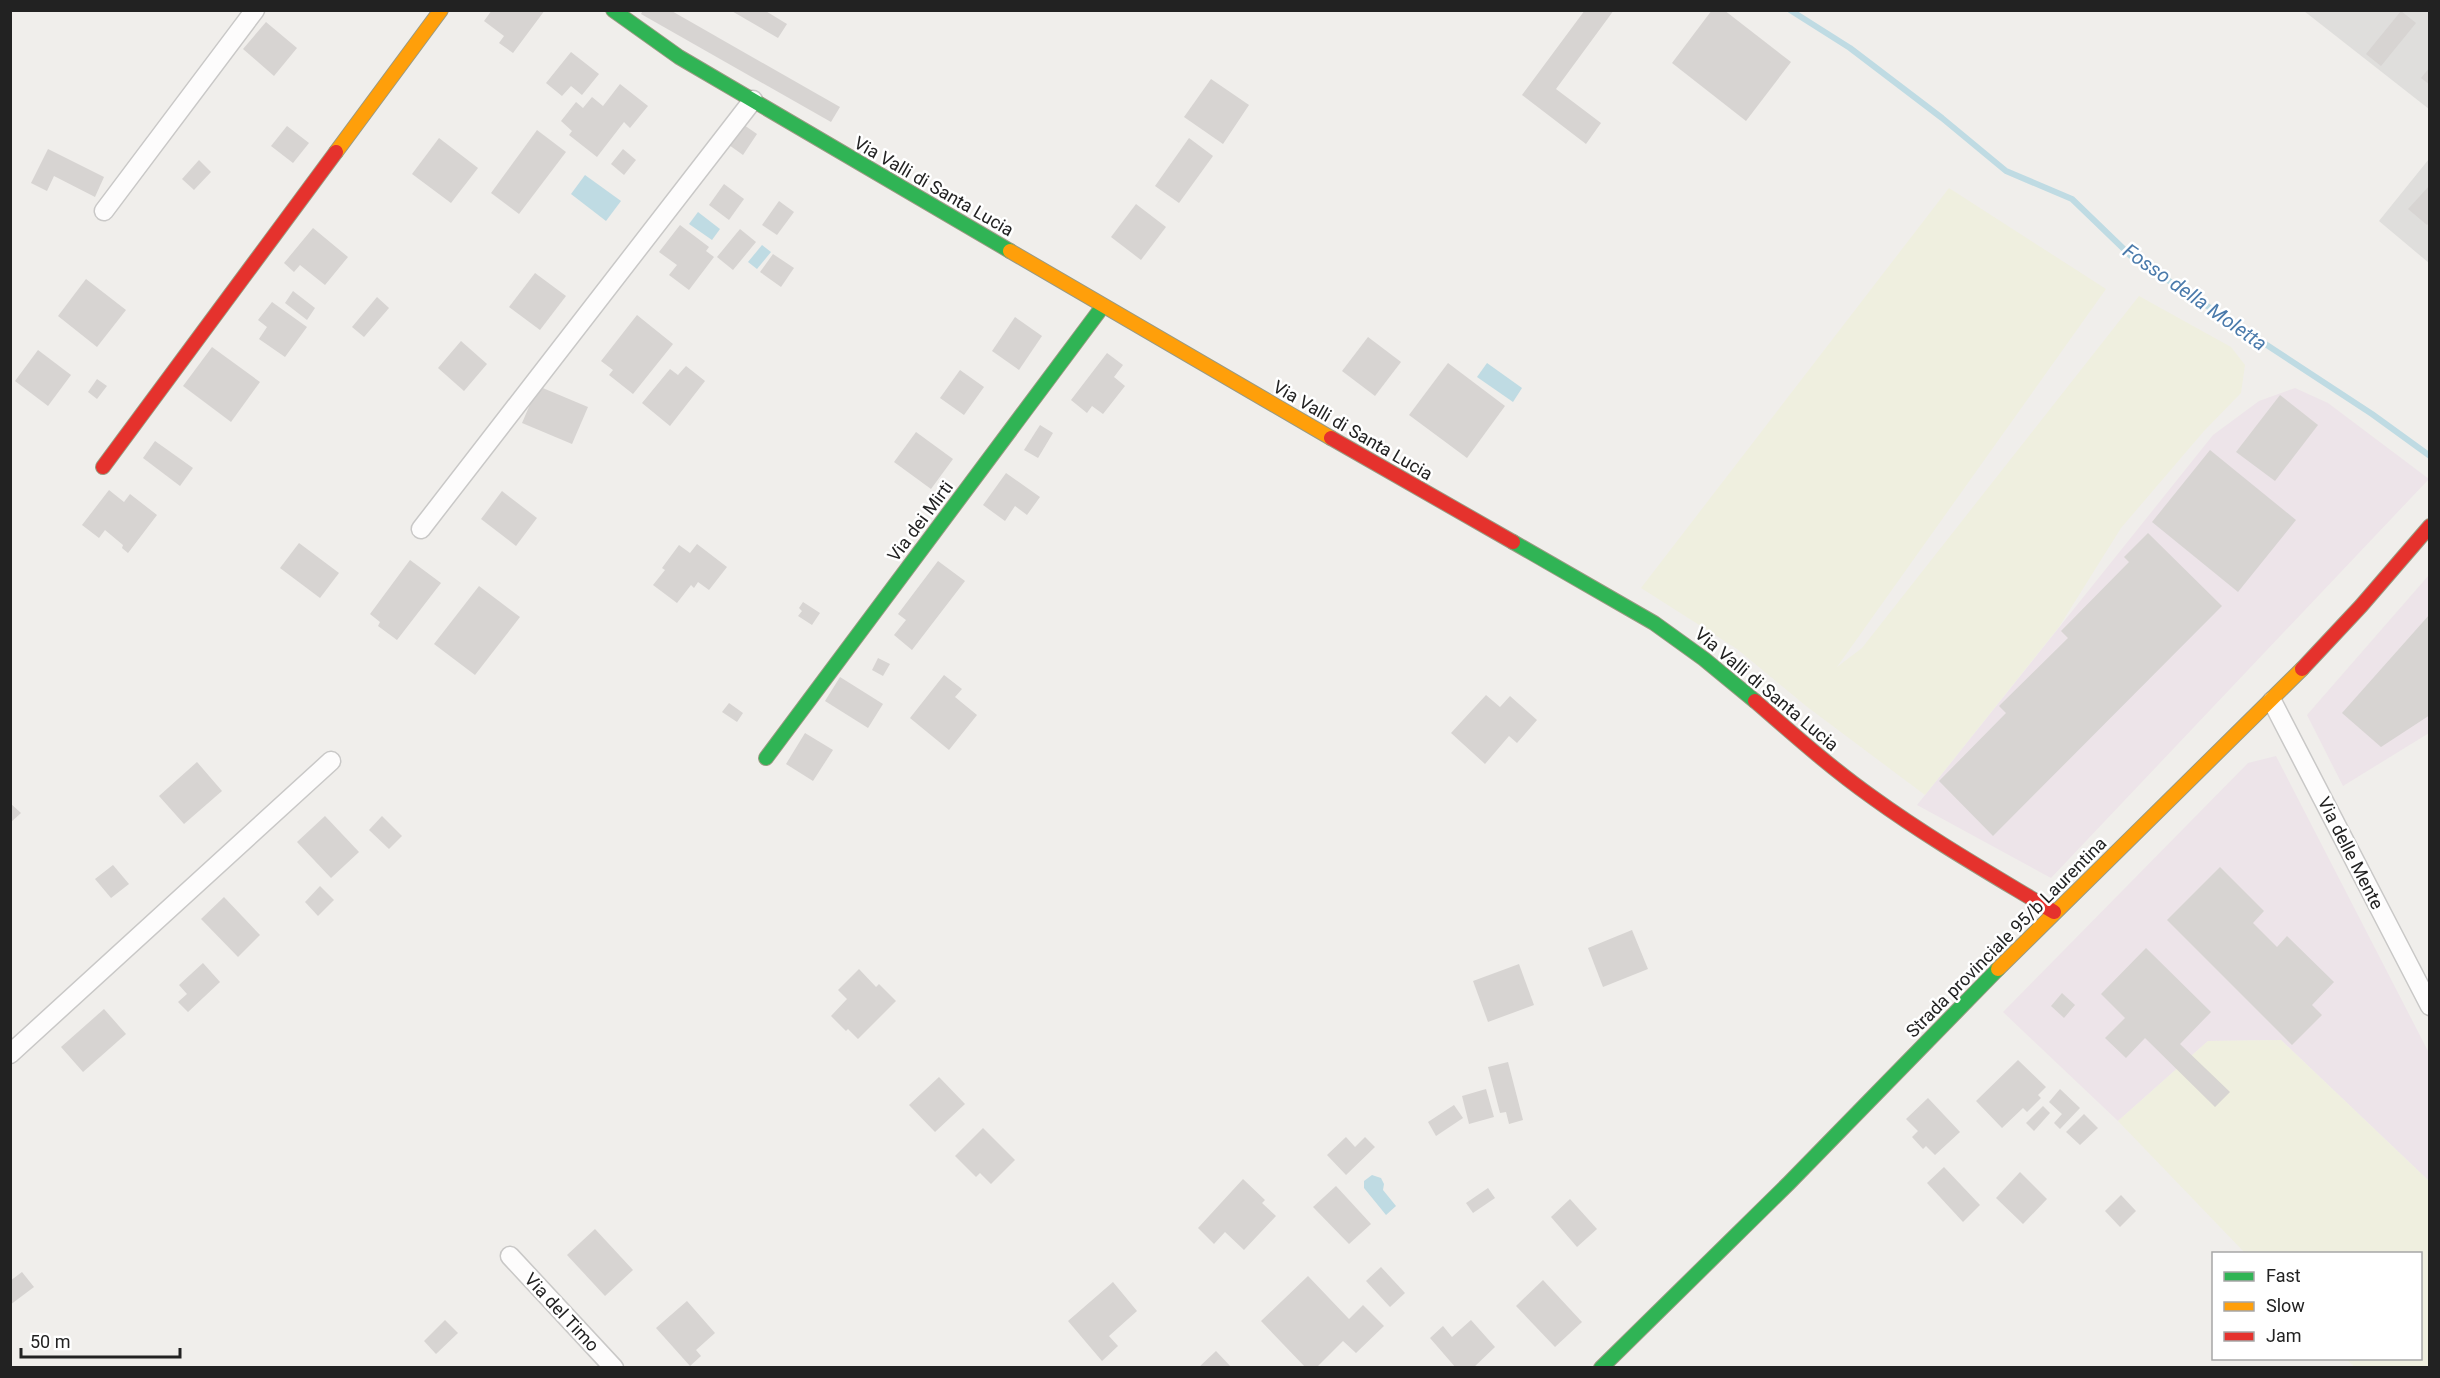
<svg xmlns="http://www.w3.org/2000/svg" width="2440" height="1378" font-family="Roboto,sans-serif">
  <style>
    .residential { fill: #dfdedc }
    .industrial { fill: #ede4e9 }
    .farmland { fill: #efefdf }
    .water { fill: #bfdbe3 }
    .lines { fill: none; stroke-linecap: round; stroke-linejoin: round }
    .stream { stroke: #bfdbe3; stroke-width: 6 }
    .building { fill: #d7d4d2 }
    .street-casing { stroke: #c9c8c7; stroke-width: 21 }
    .fast-casing { stroke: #999a82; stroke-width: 16 }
    .slow-casing { stroke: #999a82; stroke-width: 16 }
    .jam-casing { stroke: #999a82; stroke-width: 16 }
    .street { stroke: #fdfcfc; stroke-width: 18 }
    .fast { stroke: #30b455; stroke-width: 14 }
    .slow { stroke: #ff9f0a; stroke-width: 14 }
    .jam { stroke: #e5322d; stroke-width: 14 }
    .labels { text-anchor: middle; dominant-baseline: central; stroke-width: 5; stroke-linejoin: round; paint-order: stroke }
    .street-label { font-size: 18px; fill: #222; stroke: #fff }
    .water-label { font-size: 20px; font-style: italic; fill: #4a7aab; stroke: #fff }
  </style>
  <rect width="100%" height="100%" fill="#f0eeeb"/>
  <!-- residential -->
  <g class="residential">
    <polygon points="2304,11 2429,11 2429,109"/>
    <polygon points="2429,159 2429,263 2379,221"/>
  </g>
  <!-- industrial -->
  <g class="industrial">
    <polygon points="2295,388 2328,403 2429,479 2051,878 1917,805 2213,435 2259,401"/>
    <polygon points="2429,575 2429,733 2343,786 2307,715"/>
    <polygon points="2276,756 2429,1053 2429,1181 2281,1040 2208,1041 2118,1121 2003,1012 2248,763"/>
  </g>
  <!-- farmland -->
  <g class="farmland">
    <polygon points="1949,188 2106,289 1837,667 1862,648 2139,296 2231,347 2245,365 2241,393 2204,431 2121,528 2059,627 1925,795 1806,706 1737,649 1641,588"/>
    <polygon points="2281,1040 2429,1181 2429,1367 2355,1367 2346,1359 2420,1358 2420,1254 2245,1253 2118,1121 2208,1041"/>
  </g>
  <!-- water -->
  <g class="water">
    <polygon points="585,175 621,201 606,221 571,194"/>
    <polygon points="698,212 720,229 712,240 689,224"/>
    <polygon points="762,245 771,252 757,269 748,262"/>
    <polygon points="1487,363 1522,388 1513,402 1477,377"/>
    <polygon points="1372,1175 1381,1178 1384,1184 1383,1190 1396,1206 1386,1215 1364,1188 1364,1181"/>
  </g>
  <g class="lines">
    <!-- stream -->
    <polyline class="stream" points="1790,10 1850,48 1942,118 2006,171 2072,199 2131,256 2372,414 2430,456"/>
  </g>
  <!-- building -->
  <g class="building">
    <polygon points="492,10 545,10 513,53 499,43 504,36 484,21"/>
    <polygon points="643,10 670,10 840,107 831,122 641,14"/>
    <polygon points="730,10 764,10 787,24 778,38"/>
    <polygon points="1585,10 1614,10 1556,89 1601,123 1586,144 1522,95"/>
    <polygon points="1712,10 1724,10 1791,62 1746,121 1672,63"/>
    <polygon points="2401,11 2416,23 2381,66 2366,54"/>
    <polygon points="266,22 297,48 274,76 243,49"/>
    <polygon points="571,52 599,74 582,95 571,86 562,96 546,83"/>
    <polygon points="2430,67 2430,85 2421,78"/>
    <polygon points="1211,79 1249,105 1223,144 1184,117"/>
    <polygon points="620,84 648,106 630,128 624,122 597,157 569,135 572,131 561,121 576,102 583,108 592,97 603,106"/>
    <polygon points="744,125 757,134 743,155 729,145"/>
    <polygon points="287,126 309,143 293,163 271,146"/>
    <polygon points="537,130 566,152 519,214 491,193"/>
    <polygon points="439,138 478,168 451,203 412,174"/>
    <polygon points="1189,138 1213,156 1179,203 1155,186"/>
    <polygon points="48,149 104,177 95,197 54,176 47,191 31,183"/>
    <polygon points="623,149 636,160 624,175 611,164"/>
    <polygon points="199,160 211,172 194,190 182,179"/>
    <polygon points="724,184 744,199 729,220 709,205"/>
    <polygon points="2430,185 2430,222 2427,225 2408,209"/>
    <polygon points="779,201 794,212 777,235 762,225"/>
    <polygon points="1136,204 1166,227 1141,260 1111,237"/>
    <polygon points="680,225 709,247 706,251 714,257 689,290 669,275 677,265 659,252"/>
    <polygon points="313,228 348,257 325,285 300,265 294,272 284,263"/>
    <polygon points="740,229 756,242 733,270 717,257"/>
    <polygon points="773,254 794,268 781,287 760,272"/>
    <polygon points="535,273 566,296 540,330 509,307"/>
    <polygon points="86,279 126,310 97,347 58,316"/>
    <polygon points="293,291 315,308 307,320 285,303"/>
    <polygon points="377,297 389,308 364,337 352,327"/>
    <polygon points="272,302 307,327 285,357 259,339 267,327 258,320"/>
    <polygon points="637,315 673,344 633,394 609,375 613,370 601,361"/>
    <polygon points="1015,317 1042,336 1019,370 992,351"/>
    <polygon points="1368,337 1401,362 1375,396 1342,371"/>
    <polygon points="461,341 487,364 464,391 438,368"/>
    <polygon points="212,347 260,382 231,422 183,386"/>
    <polygon points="38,350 71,375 48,406 15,381"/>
    <polygon points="1107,353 1123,365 1114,377 1125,386 1103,414 1092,406 1087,413 1071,400"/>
    <polygon points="1448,363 1505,406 1467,458 1409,415"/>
    <polygon points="686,366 705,381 670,426 642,403 670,369 678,375"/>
    <polygon points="960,370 984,387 964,415 940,398"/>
    <polygon points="97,379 107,386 97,399 88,392"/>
    <polygon points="538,386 588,407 572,444 522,423"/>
    <polygon points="2280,395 2318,425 2275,481 2236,452"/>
    <polygon points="1040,425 1053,433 1038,458 1024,450"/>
    <polygon points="916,432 953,459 931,489 894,462"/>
    <polygon points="155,441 193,468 180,486 143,458"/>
    <polygon points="2210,450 2296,520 2238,592 2152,522"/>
    <polygon points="1006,473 1040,497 1027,515 1015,506 1005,521 983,505"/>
    <polygon points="109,490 124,502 130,494 157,515 128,553 122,548 123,545 105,530 99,538 82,525"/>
    <polygon points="502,491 537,518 516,546 481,519"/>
    <polygon points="2148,533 2222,606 1993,836 1939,781 2006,713 1999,706 2068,638 2061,631 2129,562 2124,557"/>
    <polygon points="299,543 339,573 320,598 280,568"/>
    <polygon points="697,544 727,567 709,590 698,582 694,588 691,585 677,603 653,585 665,570 662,568 679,545 690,553"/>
    <polygon points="410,560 441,583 397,640 378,626 380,622 370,614"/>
    <polygon points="938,561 965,581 912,650 894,635 906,620 898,614"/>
    <polygon points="479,586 520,617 475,675 434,644"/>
    <polygon points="803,602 820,613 812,625 798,616 802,611 799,608"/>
    <polygon points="2430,614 2430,715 2381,747 2342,713"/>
    <polygon points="878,658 890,664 883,676 872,670"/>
    <polygon points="944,675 962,689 955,697 977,715 949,750 910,718"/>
    <polygon points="840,677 883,704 868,728 825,701"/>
    <polygon points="1486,695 1500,707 1510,696 1537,720 1517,743 1509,736 1485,764 1451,733"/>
    <polygon points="729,703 743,713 737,722 722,712"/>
    <polygon points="805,733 833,750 813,781 786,764"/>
    <polygon points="197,762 222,791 184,824 159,796"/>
    <polygon points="10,803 21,813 10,823"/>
    <polygon points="325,816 359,852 331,878 297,842"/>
    <polygon points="382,816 402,836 389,849 369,830"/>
    <polygon points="113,865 129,884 111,898 95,879"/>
    <polygon points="2220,867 2264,911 2253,923 2277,947 2287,936 2334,982 2312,1005 2322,1015 2292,1045 2167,920"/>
    <polygon points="320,886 334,900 318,916 305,902"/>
    <polygon points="224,897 260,935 238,957 201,919"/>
    <polygon points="1632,930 1648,969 1603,987 1588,948"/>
    <polygon points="2146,948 2211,1012 2180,1044 2230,1092 2215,1107 2145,1038 2126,1058 2105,1038 2125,1018 2101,994"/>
    <polygon points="203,963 220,982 188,1012 178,1002 187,994 179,985"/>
    <polygon points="1519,964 1534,1005 1488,1022 1473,981"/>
    <polygon points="859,969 876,987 879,984 896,1001 858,1039 848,1029 846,1031 831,1016 847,999 838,990"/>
    <polygon points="2062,993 2075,1005 2064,1018 2051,1006"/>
    <polygon points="104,1009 126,1034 83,1072 61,1047"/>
    <polygon points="2018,1060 2046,1087 2038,1095 2041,1098 2027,1112 2023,1108 2002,1128 1976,1101"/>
    <polygon points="1508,1062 1523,1120 1509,1124 1506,1112 1500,1113 1488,1067"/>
    <polygon points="939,1077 965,1104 935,1132 909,1105"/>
    <polygon points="1486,1089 1494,1117 1469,1124 1462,1096"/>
    <polygon points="2060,1089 2080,1108 2060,1129 2054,1123 2062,1114 2049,1102"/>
    <polygon points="1928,1098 1960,1132 1935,1155 1926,1146 1923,1149 1912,1137 1918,1131 1906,1119"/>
    <polygon points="1454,1105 1463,1118 1436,1136 1428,1122"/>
    <polygon points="2043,1106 2050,1113 2034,1131 2026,1123"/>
    <polygon points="2084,1114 2098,1128 2080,1145 2066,1132"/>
    <polygon points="983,1128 1015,1160 991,1184 980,1173 976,1177 955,1156"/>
    <polygon points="1346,1137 1355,1147 1365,1137 1375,1147 1346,1175 1327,1155"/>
    <polygon points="1944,1167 1980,1205 1963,1222 1927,1183"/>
    <polygon points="2020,1172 2047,1199 2023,1224 1996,1198"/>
    <polygon points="1243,1179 1265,1200 1262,1203 1276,1216 1244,1250 1225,1232 1214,1244 1198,1228"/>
    <polygon points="1336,1186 1371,1224 1349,1244 1313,1207"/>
    <polygon points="1488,1188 1495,1198 1473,1213 1466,1203"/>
    <polygon points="2121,1195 2136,1211 2120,1227 2105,1211"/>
    <polygon points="1570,1199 1597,1229 1577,1247 1551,1217"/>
    <polygon points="595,1229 633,1270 605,1296 567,1255"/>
    <polygon points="1381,1267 1405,1293 1390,1307 1366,1281"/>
    <polygon points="22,1272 34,1287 10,1305 10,1281"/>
    <polygon points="1308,1276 1349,1319 1363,1305 1384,1326 1356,1353 1343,1341 1316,1368 1306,1368 1261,1321"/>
    <polygon points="1543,1280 1582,1322 1555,1347 1516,1306"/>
    <polygon points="1113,1282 1137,1311 1109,1336 1118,1346 1102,1361 1068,1321"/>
    <polygon points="687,1301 715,1333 696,1350 701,1356 690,1366 656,1328"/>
    <polygon points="445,1320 458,1333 436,1354 424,1341"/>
    <polygon points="1471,1320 1495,1347 1473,1368 1456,1368 1430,1338 1443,1326 1452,1337"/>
    <polygon points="1216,1351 1232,1368 1198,1368"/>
  </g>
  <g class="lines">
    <defs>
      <g id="street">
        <polyline points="104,211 255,10"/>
        <polyline points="421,529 753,100"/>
        <polyline points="2272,701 2430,1006"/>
        <polyline points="10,1054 331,761"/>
        <polyline points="510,1256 614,1368"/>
      </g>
      <g id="fast">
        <polyline points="613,10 679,57 1010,251"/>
        <polyline points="1513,542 1654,623 1704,659 1755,701"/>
        <polyline points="766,758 1103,306"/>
        <polyline points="1601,1368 1789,1183 1998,969"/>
      </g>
      <g id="slow">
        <polyline points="336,152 441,10"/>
        <polyline points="1010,251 1331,438"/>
        <polyline points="1998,969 2302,669"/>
      </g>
      <g id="jam">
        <polyline points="1331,438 1513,542"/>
        <polyline points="103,467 336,152"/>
        <polyline points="2302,669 2361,606 2430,526"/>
        <path d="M 1755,701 C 1793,734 1831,768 1872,797 C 1930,839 1993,875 2054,912"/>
      </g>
    </defs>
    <!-- street casing -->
    <use href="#street" class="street-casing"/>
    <!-- fast casing -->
    <use href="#fast" class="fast-casing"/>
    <!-- slow casing -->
    <use href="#slow" class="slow-casing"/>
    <!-- jam casing -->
    <use href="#jam" class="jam-casing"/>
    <!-- street -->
    <use href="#street" class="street"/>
    <!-- fast -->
    <use href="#fast" class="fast"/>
    <!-- slow -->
    <use href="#slow" class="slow"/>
    <!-- jam -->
    <use href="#jam" class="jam"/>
  </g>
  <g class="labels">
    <!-- street labels -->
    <g class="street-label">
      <text transform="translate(934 186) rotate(30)">Via Valli di Santa Lucia</text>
      <text transform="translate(1353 430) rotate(30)">Via Valli di Santa Lucia</text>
      <text transform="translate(920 521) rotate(-53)">Via dei Mirti</text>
      <text transform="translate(1767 689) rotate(40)">Via Valli di Santa Lucia</text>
      <text transform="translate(2351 853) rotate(63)">Via delle Mente</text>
      <text transform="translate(2006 937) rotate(-45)">Strada provinciale 95/b Laurentina</text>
      <text transform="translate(562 1312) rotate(47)">Via del Timo</text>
    </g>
    <!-- water labels -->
    <g class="water-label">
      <text transform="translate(2195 297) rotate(35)">Fosso della Moletta</text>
    </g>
  </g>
  <!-- border -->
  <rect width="2440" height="1378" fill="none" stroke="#222222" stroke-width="24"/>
  <!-- legend -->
  <rect x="2212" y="1252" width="210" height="108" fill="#ffffff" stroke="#a7a7a7" stroke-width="1.5"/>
  <rect x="2224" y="1272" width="30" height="9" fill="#30b455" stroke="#a7a7a7" stroke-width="1.5"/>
  <text x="2266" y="1282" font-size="18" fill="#222222">Fast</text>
  <rect x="2224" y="1302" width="30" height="9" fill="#ff9f0a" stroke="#a7a7a7" stroke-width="1.5"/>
  <text x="2266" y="1312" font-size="18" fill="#222222">Slow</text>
  <rect x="2224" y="1332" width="30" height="9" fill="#e5322d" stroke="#a7a7a7" stroke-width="1.5"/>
  <text x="2266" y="1342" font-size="18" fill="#222222">Jam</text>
  <!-- scale -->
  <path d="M21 1348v9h159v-9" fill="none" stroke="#222222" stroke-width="3"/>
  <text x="30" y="1348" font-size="18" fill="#222222" stroke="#ffffff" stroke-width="4.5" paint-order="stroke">50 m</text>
</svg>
